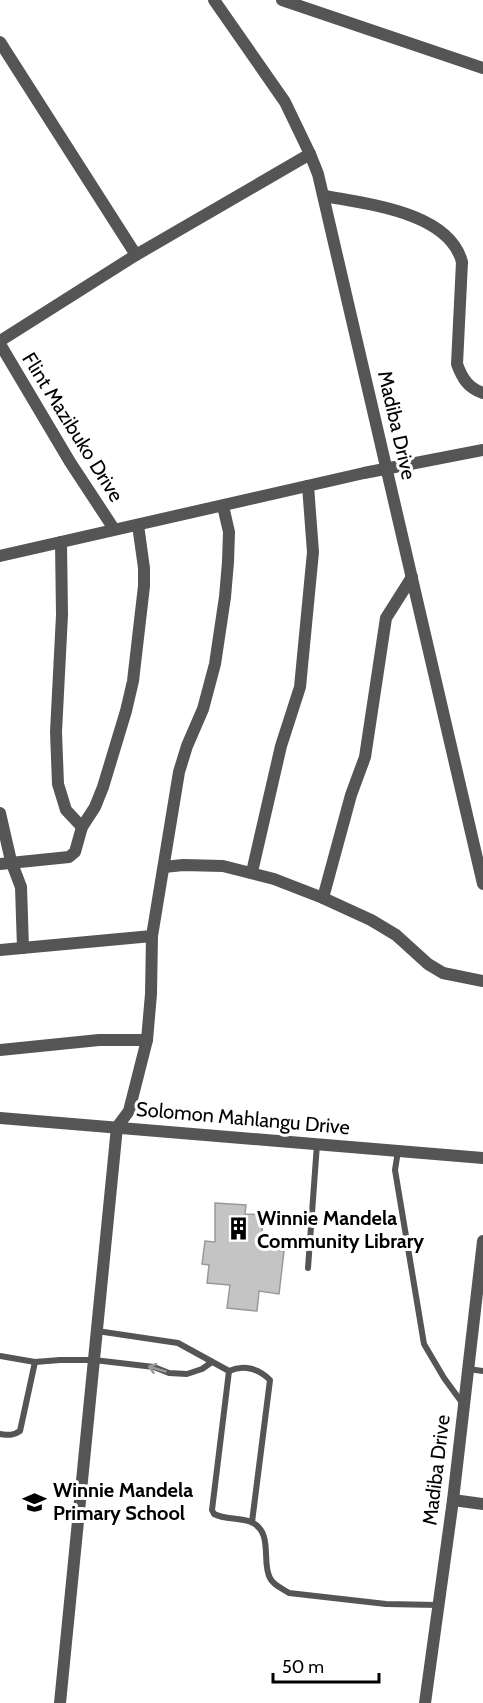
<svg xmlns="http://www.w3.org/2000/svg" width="483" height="1703" font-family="Cabin,sans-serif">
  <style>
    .building { fill: #c4c4c4; stroke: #999; stroke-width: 1.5 }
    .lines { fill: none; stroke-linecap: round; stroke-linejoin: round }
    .service { stroke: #555; stroke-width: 6 }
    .minor { stroke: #555; stroke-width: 12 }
    .tertiary { stroke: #555; stroke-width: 12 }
    .oneway { stroke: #999 }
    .labels { text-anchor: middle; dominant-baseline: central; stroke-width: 6; stroke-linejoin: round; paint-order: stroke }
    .street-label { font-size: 20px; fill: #000; stroke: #fff }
    .poi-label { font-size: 20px; font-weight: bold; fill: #000; stroke: #fff; text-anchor: start }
  </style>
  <rect width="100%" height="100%" fill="#fff"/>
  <!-- building -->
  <polygon class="building" points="215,1203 246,1205 245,1214 263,1215 261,1247 284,1251 279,1294 259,1291 257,1311 227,1308 230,1285 207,1283 209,1265 202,1264 205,1241 215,1242"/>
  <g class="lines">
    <!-- service -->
    <g class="service">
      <polyline points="398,1151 395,1170 424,1344 444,1378 463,1404"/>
      <polyline points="308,1268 317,1144"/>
      <path d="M 97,1331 L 178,1343 L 229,1371 C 244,1364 259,1369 270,1380 L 252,1522"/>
      <polyline points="0,1356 35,1362 60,1360 94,1360 154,1367 169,1373 187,1374 202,1369 212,1362"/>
      <polyline points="468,1369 483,1371"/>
      <path d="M 229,1371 L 212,1510 L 214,1514 C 225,1520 239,1517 251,1522 C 274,1532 261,1562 270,1578 C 273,1585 283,1589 289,1593 L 386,1604 L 438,1605"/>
      <path d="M 0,1434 C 8,1435 13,1436 20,1431 L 35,1362"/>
    </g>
    <!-- minor -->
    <g class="minor">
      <polyline points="282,0 483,68"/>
      <polyline points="0,42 136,255"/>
      <path d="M 325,196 C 367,204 449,212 462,262 L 457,364 C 462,378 468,388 483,393"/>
      <polyline points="0,341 136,255 310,154"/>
      <polyline points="0,344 70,462 114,529"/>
      <polyline points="61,542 62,615 56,732 58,784 66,810 82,827"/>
      <polyline points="0,556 364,473 483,450"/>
      <polyline points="0,813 11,861 21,887 23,948"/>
      <polyline points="0,864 69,857 75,852 82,827 95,807 103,787 126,711 133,681 144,586 144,568 138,525"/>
      <polyline points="164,867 183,865 223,866 274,879 323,898 371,920 396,935 428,964 443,973 483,981"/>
      <polyline points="252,872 281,746 300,687 313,552 308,486"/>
      <polyline points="323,898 351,795 365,757 386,618 412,577"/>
      <polyline points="0,950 152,936"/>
      <polyline points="0,1050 99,1040 147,1040"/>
      <polyline points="0,1118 483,1158"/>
      <polyline points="453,1500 483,1504"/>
      <polyline points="60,1703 117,1127 129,1111 147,1040 151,994 152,936 179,772 187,746 203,709 215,664 225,597 228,562 229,532 223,506"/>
    </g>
    <!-- tertiary -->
    <g class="tertiary">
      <polyline points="214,0 285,102 310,154 318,174 483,884"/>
      <polyline points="425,1703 453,1500 483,1241"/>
    </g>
  </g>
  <!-- one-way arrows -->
  <defs><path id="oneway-shaft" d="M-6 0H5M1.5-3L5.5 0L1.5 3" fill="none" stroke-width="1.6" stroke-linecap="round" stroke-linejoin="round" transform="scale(1.5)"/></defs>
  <use class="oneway" href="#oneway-shaft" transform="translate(157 1369) rotate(-164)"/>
  <!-- icons -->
  <defs>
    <symbol id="building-bare" viewBox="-9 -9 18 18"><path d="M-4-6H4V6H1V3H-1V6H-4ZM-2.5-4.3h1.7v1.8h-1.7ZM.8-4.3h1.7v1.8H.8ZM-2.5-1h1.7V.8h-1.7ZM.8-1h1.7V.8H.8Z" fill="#000" stroke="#fff" stroke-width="2.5" paint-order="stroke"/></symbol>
    <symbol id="school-bare" viewBox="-9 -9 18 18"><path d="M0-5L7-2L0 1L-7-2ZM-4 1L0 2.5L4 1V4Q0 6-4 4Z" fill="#000" stroke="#fff" stroke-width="2.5" paint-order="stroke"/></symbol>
  </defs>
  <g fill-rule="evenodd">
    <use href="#building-bare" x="222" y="1212" width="33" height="33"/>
    <use href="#school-bare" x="18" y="1486" width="33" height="33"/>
  </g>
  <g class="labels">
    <!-- street labels -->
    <g class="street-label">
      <text transform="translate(397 425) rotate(77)">Madiba Drive</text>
      <text transform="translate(73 427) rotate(58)">Flint Mazibuko Drive</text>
      <text transform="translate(243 1118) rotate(5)">Solomon Mahlangu Drive</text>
      <text transform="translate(436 1470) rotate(-83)">Madiba Drive</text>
    </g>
    <!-- poi labels -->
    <g class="poi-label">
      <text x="257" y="1218">Winnie Mandela<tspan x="257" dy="23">Community Library</tspan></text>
      <text x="53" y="1490">Winnie Mandela<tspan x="53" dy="23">Primary School</tspan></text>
    </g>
  </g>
  <!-- scale -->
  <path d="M273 1673v9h106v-9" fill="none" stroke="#000000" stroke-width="3"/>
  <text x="282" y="1673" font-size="18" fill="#000000" stroke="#ffffff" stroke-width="4.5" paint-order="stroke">50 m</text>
</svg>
